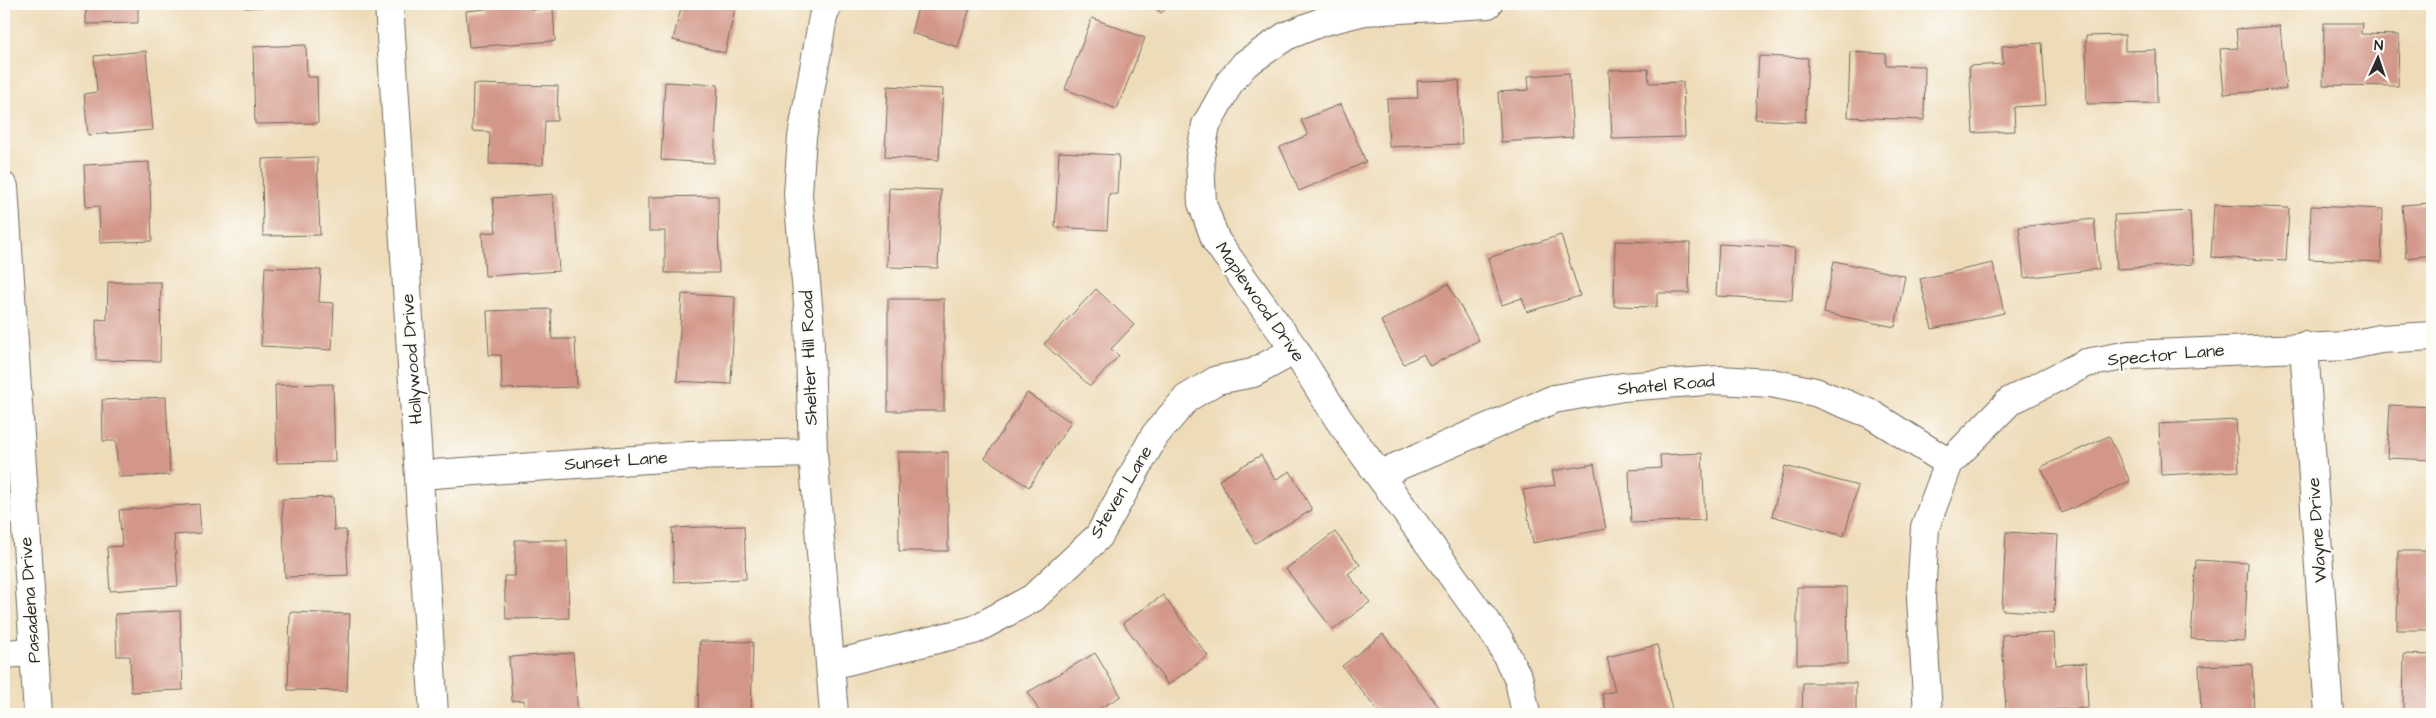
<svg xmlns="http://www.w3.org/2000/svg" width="2436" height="718" font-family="'Architects Daughter',sans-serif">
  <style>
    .building { fill: #d39789 }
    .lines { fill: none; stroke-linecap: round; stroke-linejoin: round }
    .minor-casing { stroke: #6f695d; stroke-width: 30 }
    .minor { stroke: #fff; stroke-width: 28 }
    .labels { text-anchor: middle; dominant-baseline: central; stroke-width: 4.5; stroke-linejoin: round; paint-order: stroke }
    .street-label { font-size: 18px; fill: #2b2b2b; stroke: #fdfcf7 }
  </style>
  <rect width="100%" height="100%" fill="#fdfcf7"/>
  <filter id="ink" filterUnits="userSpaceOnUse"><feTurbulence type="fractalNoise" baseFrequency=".02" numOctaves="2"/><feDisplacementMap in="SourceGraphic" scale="10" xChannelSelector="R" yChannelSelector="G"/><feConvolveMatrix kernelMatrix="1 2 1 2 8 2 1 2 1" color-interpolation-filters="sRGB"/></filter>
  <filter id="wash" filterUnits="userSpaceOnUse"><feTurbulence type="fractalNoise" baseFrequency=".0096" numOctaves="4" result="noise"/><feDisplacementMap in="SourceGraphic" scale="20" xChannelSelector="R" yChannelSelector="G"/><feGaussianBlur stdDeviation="1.12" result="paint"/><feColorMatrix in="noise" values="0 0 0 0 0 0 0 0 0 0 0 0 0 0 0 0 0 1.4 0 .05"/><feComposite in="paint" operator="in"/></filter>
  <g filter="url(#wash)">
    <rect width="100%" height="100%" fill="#eedcb9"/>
    <g id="blocks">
      <!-- building -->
      <g class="building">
        <polygon points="86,4 138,4 138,23 86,24"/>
        <polygon points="245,4 296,4 296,5 245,8"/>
        <polygon points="486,4 532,4 532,10 553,8 555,41 469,47 466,11 486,9"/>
        <polygon points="682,4 736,4 725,53 673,40"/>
        <polygon points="919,4 971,4 958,47 911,33"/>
        <polygon points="1152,4 1171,4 1161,13"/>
        <polygon points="1092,18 1145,38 1117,109 1065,89"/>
        <polygon points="2324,23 2362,23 2361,34 2399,35 2398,86 2323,85"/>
        <polygon points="2280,26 2286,89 2224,94 2220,49 2238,48 2236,29"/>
        <polygon points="2125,35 2125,51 2156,50 2157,103 2087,104 2086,36"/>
        <polygon points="2042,43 2046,105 2014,107 2015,131 1973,133 1969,66 2003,64 2002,46"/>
        <polygon points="306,45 307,77 317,77 318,123 255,124 253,47"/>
        <polygon points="146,51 153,130 88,135 84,94 97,92 94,56"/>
        <polygon points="1850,52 1886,54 1886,65 1925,66 1924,120 1848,117"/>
        <polygon points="1759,56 1808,58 1805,122 1755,119"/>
        <polygon points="1648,69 1649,83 1683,82 1685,137 1612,139 1609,70"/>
        <polygon points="1569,73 1573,137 1501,142 1498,92 1529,90 1528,76"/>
        <polygon points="1459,80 1462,144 1389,147 1387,99 1418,98 1417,81"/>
        <polygon points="665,82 718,85 714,163 661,160"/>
        <polygon points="473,84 558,86 557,121 545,121 543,165 489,164 490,132 472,131"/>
        <polygon points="888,86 943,89 939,160 885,157"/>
        <polygon points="1341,104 1366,162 1299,191 1280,147 1308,135 1301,120"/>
        <polygon points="1059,152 1119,155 1117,194 1109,194 1107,230 1055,227"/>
        <polygon points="317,157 320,235 263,236 262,159"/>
        <polygon points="149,162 152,241 100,243 99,206 86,207 84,165"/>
        <polygon points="889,188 941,190 938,268 887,267"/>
        <polygon points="553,194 559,271 485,276 482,233 496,232 493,198"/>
        <polygon points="718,196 719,273 665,273 665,231 649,231 649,197"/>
        <polygon points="2432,203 2432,255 2406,258 2402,205"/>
        <polygon points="2214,205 2289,208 2286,261 2211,257"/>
        <polygon points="2311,206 2383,209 2381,262 2309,259"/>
        <polygon points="2190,211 2193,264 2117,269 2114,215"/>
        <polygon points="2094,219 2099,269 2024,278 2019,227"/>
        <polygon points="1561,235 1580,296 1527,312 1522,298 1502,305 1488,258"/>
        <polygon points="1615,241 1690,243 1689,293 1657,293 1657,307 1614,306"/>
        <polygon points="1719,244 1795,248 1792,300 1716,296"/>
        <polygon points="1834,261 1905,276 1895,327 1824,313"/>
        <polygon points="1993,263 2004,313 1932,329 1920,279"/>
        <polygon points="265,267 321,270 319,302 334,303 332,350 261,346"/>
        <polygon points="108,282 161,282 160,361 96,360 96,319 107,320"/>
        <polygon points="1448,284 1479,340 1430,366 1423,354 1404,364 1381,321"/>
        <polygon points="1096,289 1134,325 1111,349 1119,356 1090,386 1044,344"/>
        <polygon points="682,294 735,297 731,384 677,381"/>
        <rect x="888" y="299" width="56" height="112"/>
        <polygon points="551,309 552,339 575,339 577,387 502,389 501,355 489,355 487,311"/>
        <polygon points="333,384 335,462 277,463 275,385"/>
        <polygon points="1027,393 1071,422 1029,487 985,458"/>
        <polygon points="166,397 170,475 118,477 116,441 103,441 102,400"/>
        <polygon points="2390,405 2432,407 2432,460 2387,458"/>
        <polygon points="2236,420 2239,471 2161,475 2159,424"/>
        <polygon points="2109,436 2130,481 2062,513 2041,467"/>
        <polygon points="898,452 948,452 948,551 899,551"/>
        <polygon points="1702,453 1705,520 1631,523 1629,470 1661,468 1660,455"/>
        <polygon points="1261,455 1275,480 1290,471 1312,510 1255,543 1219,480"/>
        <polygon points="1594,464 1606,529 1533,543 1523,490 1555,485 1552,471"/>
        <polygon points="1785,466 1858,486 1844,536 1772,516"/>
        <polygon points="333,497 334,530 346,530 348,575 285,577 282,499"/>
        <polygon points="199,504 201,533 174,535 178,586 110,591 107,547 122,546 119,510"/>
        <polygon points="744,526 746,579 674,582 672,528"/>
        <polygon points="1335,532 1360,565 1348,574 1370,602 1333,630 1286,569"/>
        <polygon points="2006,532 2058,535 2054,613 2002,610"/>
        <polygon points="515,540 567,540 569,618 506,619 504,576 515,576"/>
        <polygon points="2398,551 2432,551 2432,630 2397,630"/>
        <polygon points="2196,560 2248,563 2244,641 2191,639"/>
        <polygon points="1797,587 1847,587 1848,664 1797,664"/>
        <polygon points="1163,595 1208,656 1168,685 1123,623"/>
        <polygon points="180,611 183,690 131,692 130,656 117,656 115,614"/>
        <polygon points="290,612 350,614 347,691 288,690"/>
        <polygon points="2054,633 2056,665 2086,663 2088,708 2006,713 2002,635"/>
        <polygon points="1383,634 1444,714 1380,714 1342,666"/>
        <polygon points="700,641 753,642 751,714 698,714"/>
        <polygon points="1657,645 1673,714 1607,714 1602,694 1615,691 1607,657"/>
        <polygon points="573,653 578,714 525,714 524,700 512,701 509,657"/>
        <polygon points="1095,653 1121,696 1091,714 1041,714 1028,692"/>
        <polygon points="2404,654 2432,655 2432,714 2403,714"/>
        <polygon points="2252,664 2254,714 2201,714 2199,666"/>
        <polygon points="1803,683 1856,683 1856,714 1802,714"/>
      </g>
    </g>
  </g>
  <g filter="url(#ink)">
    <use href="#blocks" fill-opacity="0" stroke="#6f695d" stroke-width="1"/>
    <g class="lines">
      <defs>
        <g id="minor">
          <polyline points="389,4 434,714"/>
          <polyline points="828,4 823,17 802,137 798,194 809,316 813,453 834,714"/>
          <polyline points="1488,4 1365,11 1321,22 1286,36 1245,64 1230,82 1206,125 1200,157 1202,203 1216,241 1295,350 1339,420 1499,640 1519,680 1526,714"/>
          <polyline points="4,187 38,714"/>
          <polyline points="2304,346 2329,714"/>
          <polyline points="1380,474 1554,399 1623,387 1719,380 1771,383 1815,392 1871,414 1949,463"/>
          <polyline points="419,475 691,456 813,453"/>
          <polyline points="4,654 33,652"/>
          <polyline points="831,665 974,630 1033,598 1099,536 1155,435 1187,398 1217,380 1253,373 1295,350"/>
          <polyline points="1928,714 1921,598 1925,527 1949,463 2010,401 2086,363 2129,355 2347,346 2380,339 2432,336"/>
        </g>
      </defs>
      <!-- minor casing -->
      <use href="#minor" class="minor-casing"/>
      <!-- minor -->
      <use href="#minor" class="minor"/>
    </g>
  </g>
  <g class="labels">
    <!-- street labels -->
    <g class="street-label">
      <text transform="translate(1260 302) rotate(55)">Maplewood Drive</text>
      <text transform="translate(2166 355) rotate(-5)">Spector Lane</text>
      <text transform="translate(809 358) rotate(-92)">Shelter Hill Road</text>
      <text transform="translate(412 359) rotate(-94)">Hollywood Drive</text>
      <text transform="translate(1666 385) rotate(-5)">Shatel Road</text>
      <text transform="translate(616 461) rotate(-4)">Sunset Lane</text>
      <text transform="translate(1121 492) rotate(-59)">Steven Lane</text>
      <text transform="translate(2317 530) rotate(-94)">Wayne Drive</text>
      <text transform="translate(30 600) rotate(-94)">Pasadena Drive</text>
    </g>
  </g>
  <!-- margin -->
  <rect width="2436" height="718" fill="none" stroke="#fdfcf7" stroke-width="20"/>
  <!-- north arrow -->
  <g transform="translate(2378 58) rotate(3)" stroke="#fdfcf7" stroke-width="4" paint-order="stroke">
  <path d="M0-4L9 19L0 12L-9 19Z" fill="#2b2b2b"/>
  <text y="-8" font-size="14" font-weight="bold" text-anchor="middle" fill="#2b2b2b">N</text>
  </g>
</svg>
